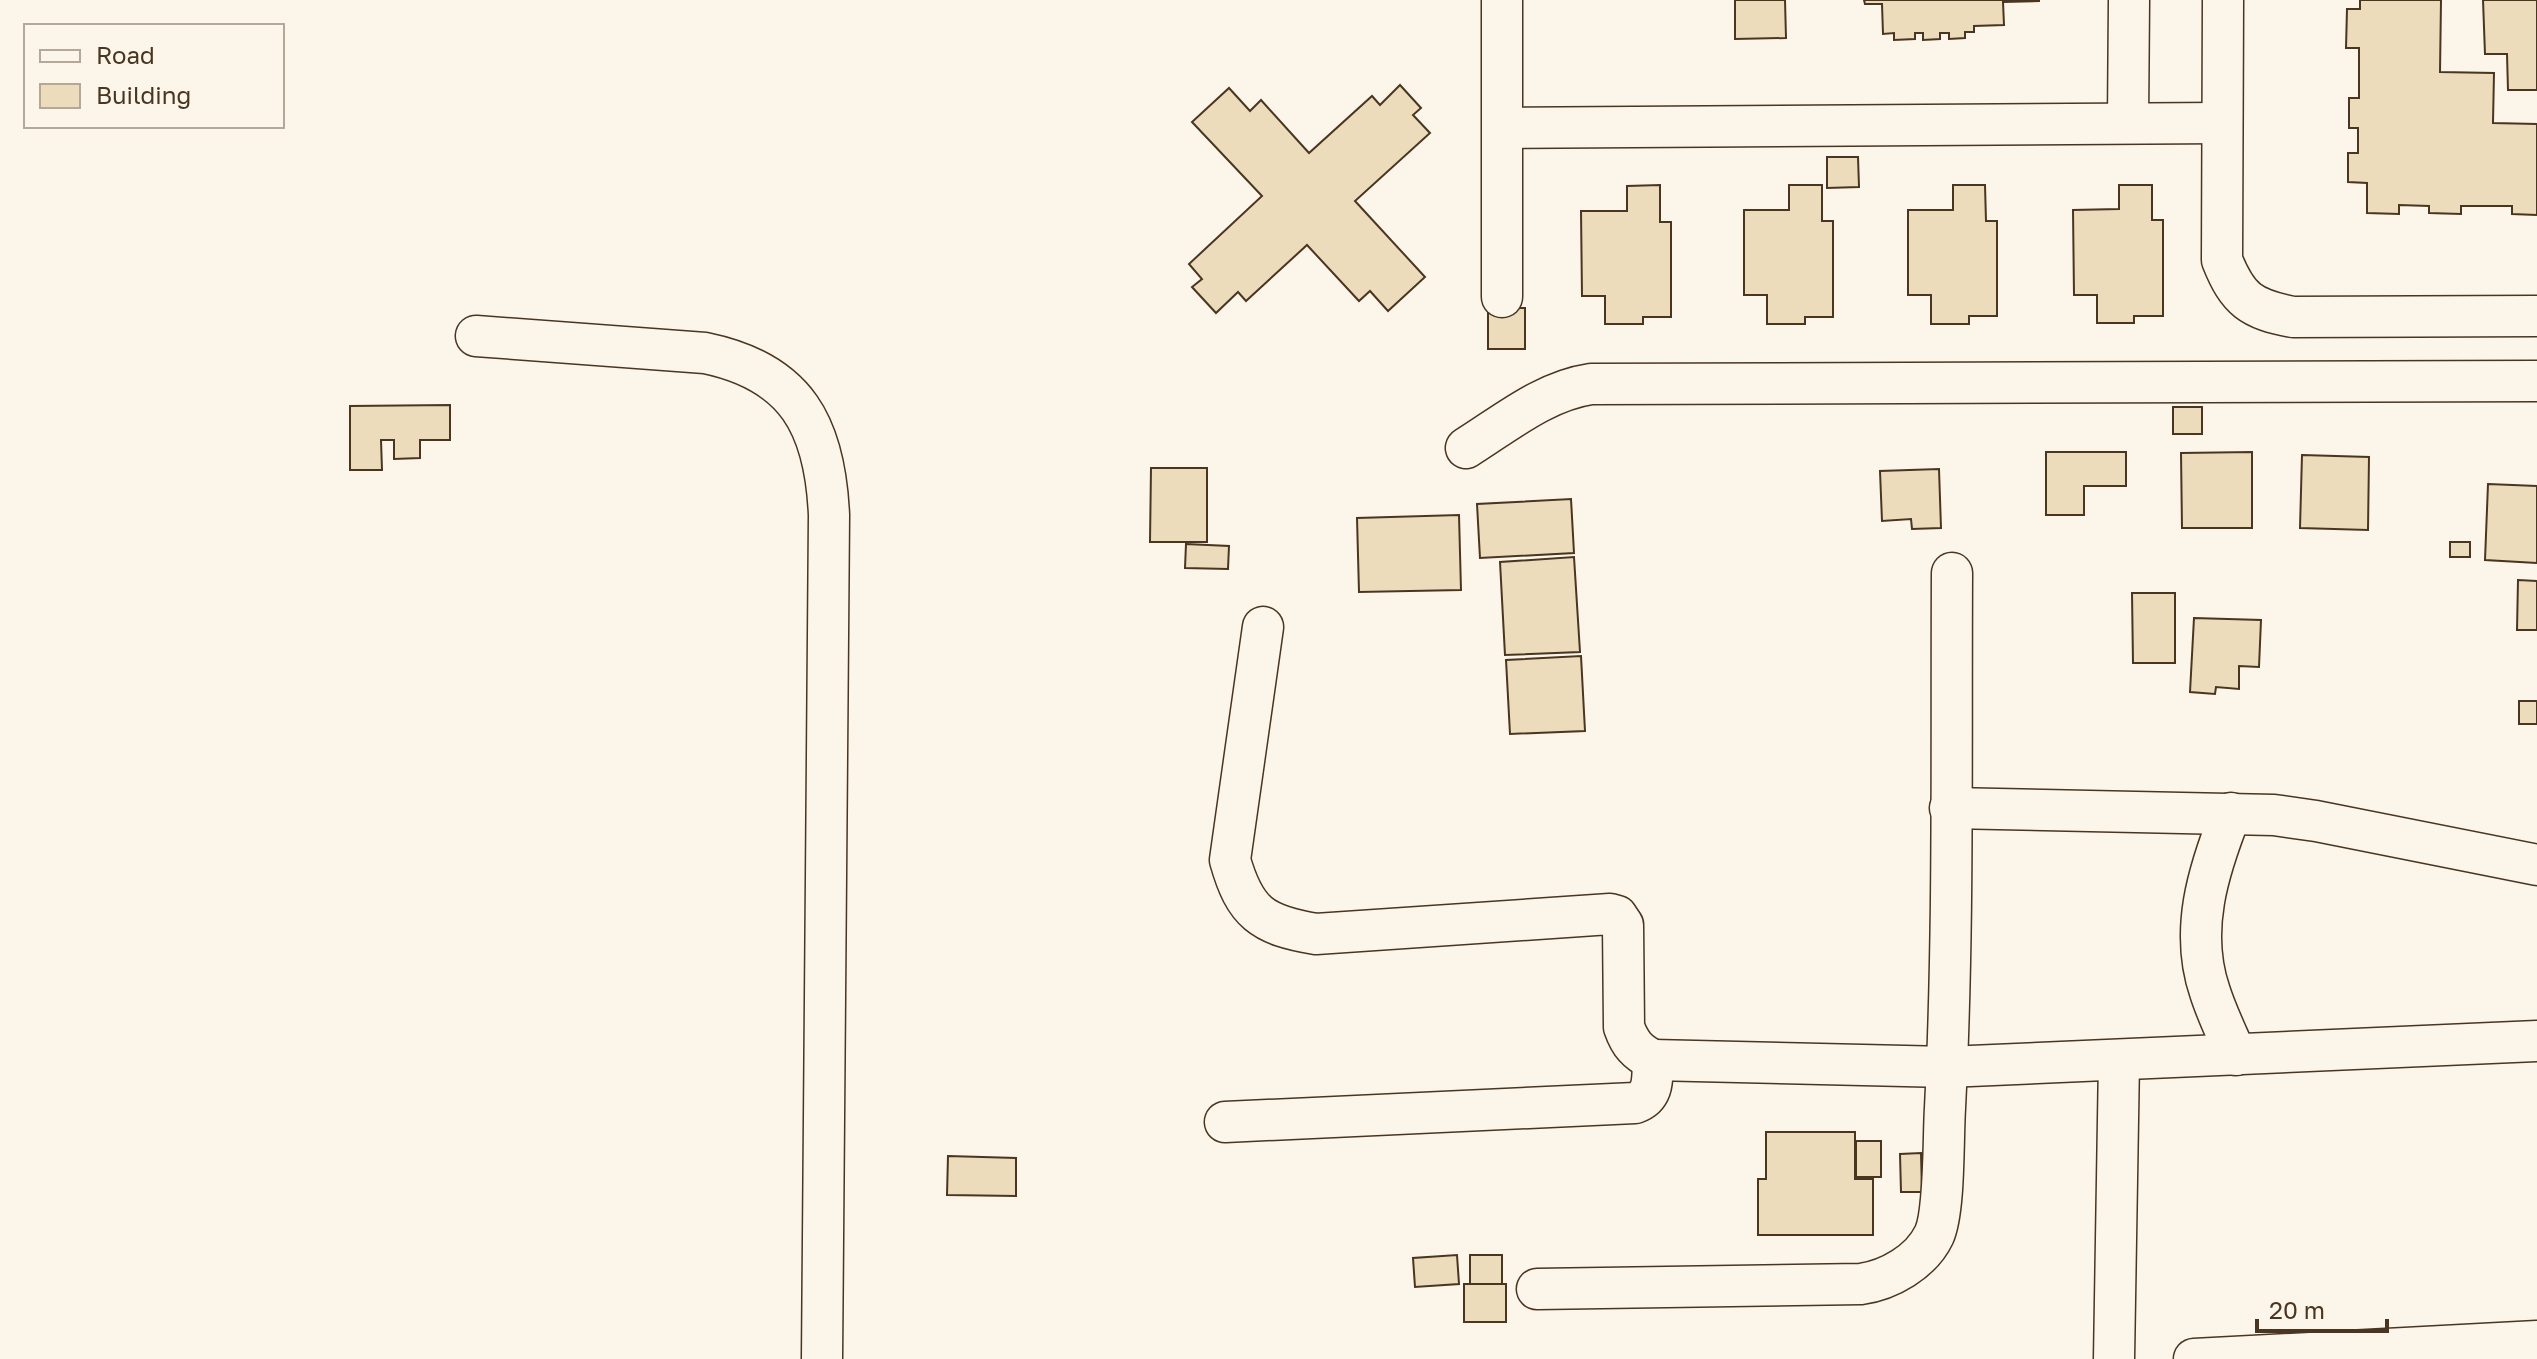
<svg xmlns="http://www.w3.org/2000/svg" width="2537" height="1359" font-family="'Golos Text',sans-serif">
  <style>
    .building { fill: #ecdcbc; stroke: #4a3520; stroke-width: 2 }
    .lines { fill: none; stroke-linecap: round; stroke-linejoin: round }
    .street-casing { stroke: #4a3520; stroke-width: 43 }
    .street { stroke: #fbf6e9; stroke-width: 40 }
  </style>
  <rect width="100%" height="100%" fill="#fbf6e9"/>
  <!-- building -->
  <g class="building">
    <polygon points="1735,0 1785,0 1786,38 1735,39"/>
    <polygon points="1864,0 2039,0 2039,1 2003,2 2004,25 1974,26 1974,32 1965,32 1965,38 1949,39 1949,33 1940,33 1940,39 1923,40 1923,33 1915,33 1915,39 1894,40 1894,33 1883,34 1882,4 1865,4"/>
    <polygon points="2360,0 2441,0 2440,72 2494,73 2493,123 2537,124 2537,215 2512,214 2512,206 2461,206 2461,214 2429,213 2429,206 2399,205 2399,214 2367,213 2367,183 2348,182 2348,153 2358,153 2358,128 2349,128 2349,98 2359,98 2359,48 2346,48 2347,9 2360,9"/>
    <polygon points="2483,0 2537,0 2537,90 2508,90 2507,54 2485,54"/>
    <polygon points="1400,85 1421,108 1413,115 1430,133 1355,201 1425,277 1388,311 1370,291 1359,301 1307,245 1246,301 1238,292 1216,313 1192,287 1202,279 1189,264 1262,196 1192,122 1229,88 1250,111 1261,100 1309,153 1372,96 1380,105"/>
    <polygon points="1827,157 1858,157 1859,187 1827,188"/>
    <polygon points="1660,185 1660,222 1671,222 1671,317 1643,317 1643,324 1605,324 1605,296 1582,296 1581,211 1627,211 1627,186"/>
    <polygon points="1789,185 1822,185 1822,221 1833,221 1833,317 1805,317 1805,324 1767,324 1767,295 1744,295 1744,210 1789,210"/>
    <polygon points="1953,185 1985,185 1986,221 1997,221 1997,316 1969,316 1969,324 1931,324 1931,295 1908,295 1908,210 1953,210"/>
    <polygon points="2119,185 2152,185 2152,220 2163,220 2163,316 2134,316 2134,323 2097,323 2097,295 2074,295 2073,210 2119,209"/>
    <rect x="1488" y="308" width="37" height="41"/>
    <polygon points="450,405 450,440 420,440 420,458 394,459 394,440 381,440 382,470 350,470 350,406"/>
    <rect x="2173" y="407" width="29" height="27"/>
    <polygon points="2046,452 2126,452 2126,486 2084,486 2084,515 2046,515"/>
    <polygon points="2252,452 2252,528 2182,528 2181,453"/>
    <polygon points="2302,455 2369,457 2368,530 2300,528"/>
    <polygon points="1151,468 1207,468 1207,542 1150,542"/>
    <polygon points="1939,469 1941,528 1912,529 1911,519 1882,521 1880,471"/>
    <polygon points="2488,484 2537,486 2537,563 2485,560"/>
    <polygon points="1571,499 1574,553 1480,558 1477,504"/>
    <polygon points="1459,515 1461,590 1359,592 1357,518"/>
    <rect x="2450" y="542" width="20" height="15"/>
    <polygon points="1186,544 1229,546 1228,569 1185,568"/>
    <polygon points="1574,557 1580,652 1505,655 1500,562"/>
    <polygon points="2518,580 2537,581 2537,630 2517,630"/>
    <polygon points="2132,593 2175,593 2175,663 2133,663"/>
    <polygon points="2194,618 2261,620 2259,667 2239,666 2239,689 2216,687 2215,694 2190,692"/>
    <polygon points="1581,656 1585,731 1510,734 1506,660"/>
    <rect x="2519" y="701" width="18" height="23"/>
    <polygon points="1766,1132 1855,1132 1855,1179 1873,1179 1873,1235 1758,1235 1758,1179 1766,1179"/>
    <rect x="1856" y="1141" width="25" height="36"/>
    <polygon points="1921,1153 1922,1192 1901,1192 1900,1154"/>
    <polygon points="948,1156 1016,1158 1016,1196 947,1195"/>
    <polygon points="1457,1255 1459,1284 1415,1287 1413,1258"/>
    <rect x="1470" y="1255" width="32" height="29"/>
    <rect x="1464" y="1284" width="42" height="38"/>
  </g>
  <g class="lines">
    <defs>
      <g id="street">
        <path d="M 2223,0 L 2222,260 C 2238,300 2251,309 2293,317 L 2537,316"/>
        <polyline points="2128,122 2129,0"/>
        <polyline points="1503,128 2222,123"/>
        <polyline points="1502,297 1502,0"/>
        <path d="M 476,336 L 705,353 C 797,372 825,426 829,515 L 822,1359"/>
        <path d="M 1466,448 C 1506,423 1544,391 1591,384 L 2537,381"/>
        <path d="M 1263,627 L 1230,860 C 1245,913 1262,925 1316,934 L 1610,914 L 1617,916 L 1623,925 L 1624,1027 C 1630,1044 1637,1052 1653,1060"/>
        <polyline points="1950,808 2274,815 2316,821 2537,865"/>
        <path d="M 2231,813 C 2208,871 2189,931 2210,992 C 2217,1014 2227,1034 2236,1055"/>
        <path d="M 1225,1122 L 1635,1103 C 1655,1096 1652,1078 1653,1060 L 1947,1067 L 2537,1041"/>
        <path d="M 1537,1289 L 1861,1284 C 1889,1280 1921,1262 1934,1235 C 1945,1211 1943,1138 1945,1108 C 1954,930 1951,751 1952,573"/>
        <polyline points="2114,1359 2119,1060"/>
        <polyline points="2194,1359 2537,1341"/>
      </g>
    </defs>
    <!-- street casing -->
    <use href="#street" class="street-casing"/>
    <!-- street -->
    <use href="#street" class="street"/>
  </g>
  <!-- legend -->
  <rect x="24" y="24" width="260" height="104" fill="#fbf6e9" stroke="#b4a999" stroke-width="2"/>
  <rect x="40" y="50" width="40" height="12" fill="#fbf6e9" stroke="#b4a999" stroke-width="2"/>
  <text x="96" y="64" font-size="24" fill="#4a3520">Road</text>
  <rect x="40" y="84" width="40" height="24" fill="#ecdcbc" stroke="#b4a999" stroke-width="2"/>
  <text x="96" y="104" font-size="24" fill="#4a3520">Building</text>
  <!-- scale -->
  <path d="M2257 1319v12h130v-12" fill="none" stroke="#4a3520" stroke-width="4"/>
  <text x="2269" y="1319" font-size="24" fill="#4a3520" stroke="#fbf6e9" stroke-width="6" paint-order="stroke">20 m</text>
</svg>
